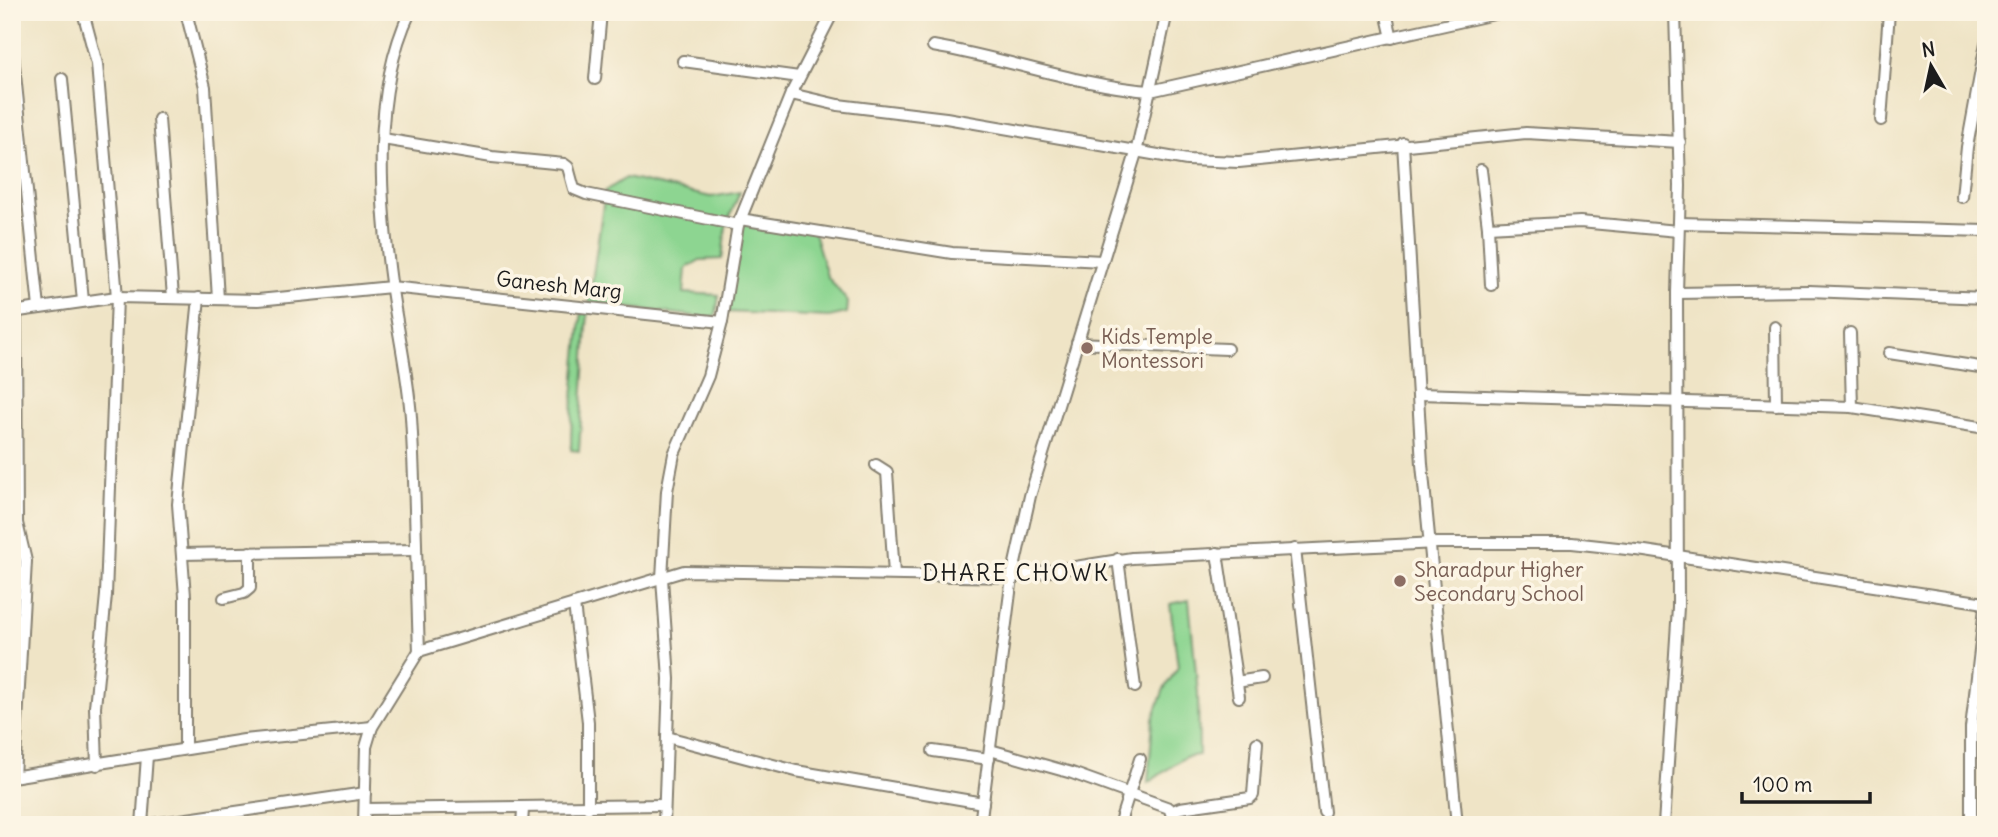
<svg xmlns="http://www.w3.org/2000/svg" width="1998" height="837" font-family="Delius,sans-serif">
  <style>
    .green { fill: #8dd591; stroke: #547856; stroke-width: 2 }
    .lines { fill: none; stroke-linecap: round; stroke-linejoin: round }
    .minor-casing { stroke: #868071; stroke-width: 14 }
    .minor { stroke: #fff; stroke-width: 10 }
    .education-dot { fill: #8d6e63; stroke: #fcf5e5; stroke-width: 2.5 }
    .labels { text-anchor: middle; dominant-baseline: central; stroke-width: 7; stroke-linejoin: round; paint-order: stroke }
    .street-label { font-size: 21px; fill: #1c1c1c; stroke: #fcf5e5 }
    .education-label { font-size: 21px; fill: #785e54; stroke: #fcf5e5; text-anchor: start }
    .neighbourhood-label { font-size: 23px; letter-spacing: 2px; fill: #1c1c1c; stroke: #fcf5e5 }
  </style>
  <rect width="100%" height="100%" fill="#fcf5e5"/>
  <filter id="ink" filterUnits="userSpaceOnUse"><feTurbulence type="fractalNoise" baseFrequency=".0143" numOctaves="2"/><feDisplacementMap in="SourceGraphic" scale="14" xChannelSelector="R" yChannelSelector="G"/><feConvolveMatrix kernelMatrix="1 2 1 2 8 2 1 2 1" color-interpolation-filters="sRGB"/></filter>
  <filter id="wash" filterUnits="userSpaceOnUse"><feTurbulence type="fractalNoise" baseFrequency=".00686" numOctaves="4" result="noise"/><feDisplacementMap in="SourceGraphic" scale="28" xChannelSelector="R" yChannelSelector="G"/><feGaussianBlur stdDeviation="1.57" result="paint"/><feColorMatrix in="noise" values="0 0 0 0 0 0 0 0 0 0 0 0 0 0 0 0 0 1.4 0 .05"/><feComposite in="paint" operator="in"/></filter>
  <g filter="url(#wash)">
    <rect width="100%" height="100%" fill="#efe4c6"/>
    <!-- green -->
    <g class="green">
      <polygon points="626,178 711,197 740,192 726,226 722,259 700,260 686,268 684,293 719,295 716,315 711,318 589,303 605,191"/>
      <polygon points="742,214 813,229 827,276 848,302 847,313 829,317 727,312"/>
      <path d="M 582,310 L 588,311 L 579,451 L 571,450 C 571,403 577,357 582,310 Z"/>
      <polygon points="1189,600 1198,693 1199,755 1185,757 1148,783 1153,719 1164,689 1178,667 1170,604"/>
    </g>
  </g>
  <g filter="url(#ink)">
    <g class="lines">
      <defs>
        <g id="minor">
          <polyline points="83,12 97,64 117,297 106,595 95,707 97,765"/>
          <polyline points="186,12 205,87 218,299"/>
          <path d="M 410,12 C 371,94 380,203 392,290 C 398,332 408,375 411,417 C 416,495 416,573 419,651"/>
          <polyline points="1386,12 1392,38"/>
          <polyline points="12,45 39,308"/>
          <path d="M 933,46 C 1006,58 1076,85 1150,91 L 1503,12"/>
          <polyline points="683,61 799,77"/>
          <polyline points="62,79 83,301"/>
          <polyline points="595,79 601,12"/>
          <polyline points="791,94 838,105 946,118 1187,160 1239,162 1526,133 1680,142"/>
          <polyline points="159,119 173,297"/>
          <polyline points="1881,120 1889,12"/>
          <polyline points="383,139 492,157 564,164 568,167 574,189 586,194 738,225"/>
          <polyline points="1403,143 1422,464 1457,825"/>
          <polyline points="1481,170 1488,227 1491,285"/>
          <polyline points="1962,197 1967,147 1986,43"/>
          <polyline points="740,219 952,253 1102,261"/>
          <polyline points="1679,223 1986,231"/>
          <polyline points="1488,227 1580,222 1678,231"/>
          <polyline points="1677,293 1809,291 1986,298"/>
          <polyline points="12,312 117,297 258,300 391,287 722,322"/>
          <polyline points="1775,327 1776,405"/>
          <polyline points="1850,333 1852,407"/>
          <polyline points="1077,343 1227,349"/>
          <polyline points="1889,353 1986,368"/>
          <polyline points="1419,394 1852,407 1986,428"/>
          <polyline points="876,465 887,472 894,574"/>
          <polyline points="1295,549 1324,812"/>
          <polyline points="1217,553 1239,697"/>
          <polyline points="182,554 415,550"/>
          <polyline points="1118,559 1135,687"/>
          <polyline points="224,598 244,593 250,588 250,552"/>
          <polyline points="574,604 588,722 588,808"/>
          <polyline points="1236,682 1262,678"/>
          <polyline points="1971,728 1986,729"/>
          <polyline points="667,737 796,771 983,803"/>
          <polyline points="185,749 185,596 178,504 199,298"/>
          <polyline points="990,750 1072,773 1169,808 1173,818 1171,825"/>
          <polyline points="933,751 989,759"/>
          <polyline points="12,777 244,740 372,727"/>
          <polyline points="14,777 26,561 17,523 16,312"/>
          <polyline points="365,809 664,805"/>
          <polyline points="1171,812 1180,808 1250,798 1253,795 1257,743"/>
          <polyline points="142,825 147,756"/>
          <polyline points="146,825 365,793"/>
          <polyline points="364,825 366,747 372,727 419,651 684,571 1012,577 1132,558 1437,543 1572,543 1645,551 1985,603"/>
          <polyline points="522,825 523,809"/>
          <polyline points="664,825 669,679 662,578 667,491 674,454 708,376 722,322 738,225 791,94 833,12"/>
          <polyline points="980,825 1012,577 1030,496 1136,153 1167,12"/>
          <polyline points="1119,825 1140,759"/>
          <polyline points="1664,825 1678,607 1677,293 1680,186 1675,12"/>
          <polyline points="1971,825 1971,728 1986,599"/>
        </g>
      </defs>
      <!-- minor casing -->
      <use href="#minor" class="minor-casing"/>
      <!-- minor -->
      <use href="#minor" class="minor"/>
    </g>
  </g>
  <!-- markers -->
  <g class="education-dot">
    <circle cx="1087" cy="348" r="7"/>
    <circle cx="1400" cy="581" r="7"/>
  </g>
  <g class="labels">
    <!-- street labels -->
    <g class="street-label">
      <text transform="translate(559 285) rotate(6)">Ganesh Marg</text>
    </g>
    <!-- education labels -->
    <g class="education-label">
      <text x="1101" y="336">Kids Temple<tspan x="1101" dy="24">Montessori</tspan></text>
      <text x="1414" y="569">Sharadpur Higher<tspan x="1414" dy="24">Secondary School</tspan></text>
    </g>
    <!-- neighbourhood labels -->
    <g class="neighbourhood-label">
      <text x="1016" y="572">DHARE CHOWK</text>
    </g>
  </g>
  <!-- margin -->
  <rect width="1998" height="837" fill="none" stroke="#fcf5e5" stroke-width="42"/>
  <!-- north arrow -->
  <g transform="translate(1931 66) rotate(351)" stroke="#fcf5e5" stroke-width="5" paint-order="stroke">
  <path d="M0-5L12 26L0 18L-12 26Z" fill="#1c1c1c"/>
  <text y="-10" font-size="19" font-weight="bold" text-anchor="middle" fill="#1c1c1c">N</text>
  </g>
  <!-- scale -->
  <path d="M1742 792v10h128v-10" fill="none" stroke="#1c1c1c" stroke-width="3.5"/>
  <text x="1753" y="792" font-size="21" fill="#1c1c1c" stroke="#fcf5e5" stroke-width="5" paint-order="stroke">100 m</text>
</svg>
